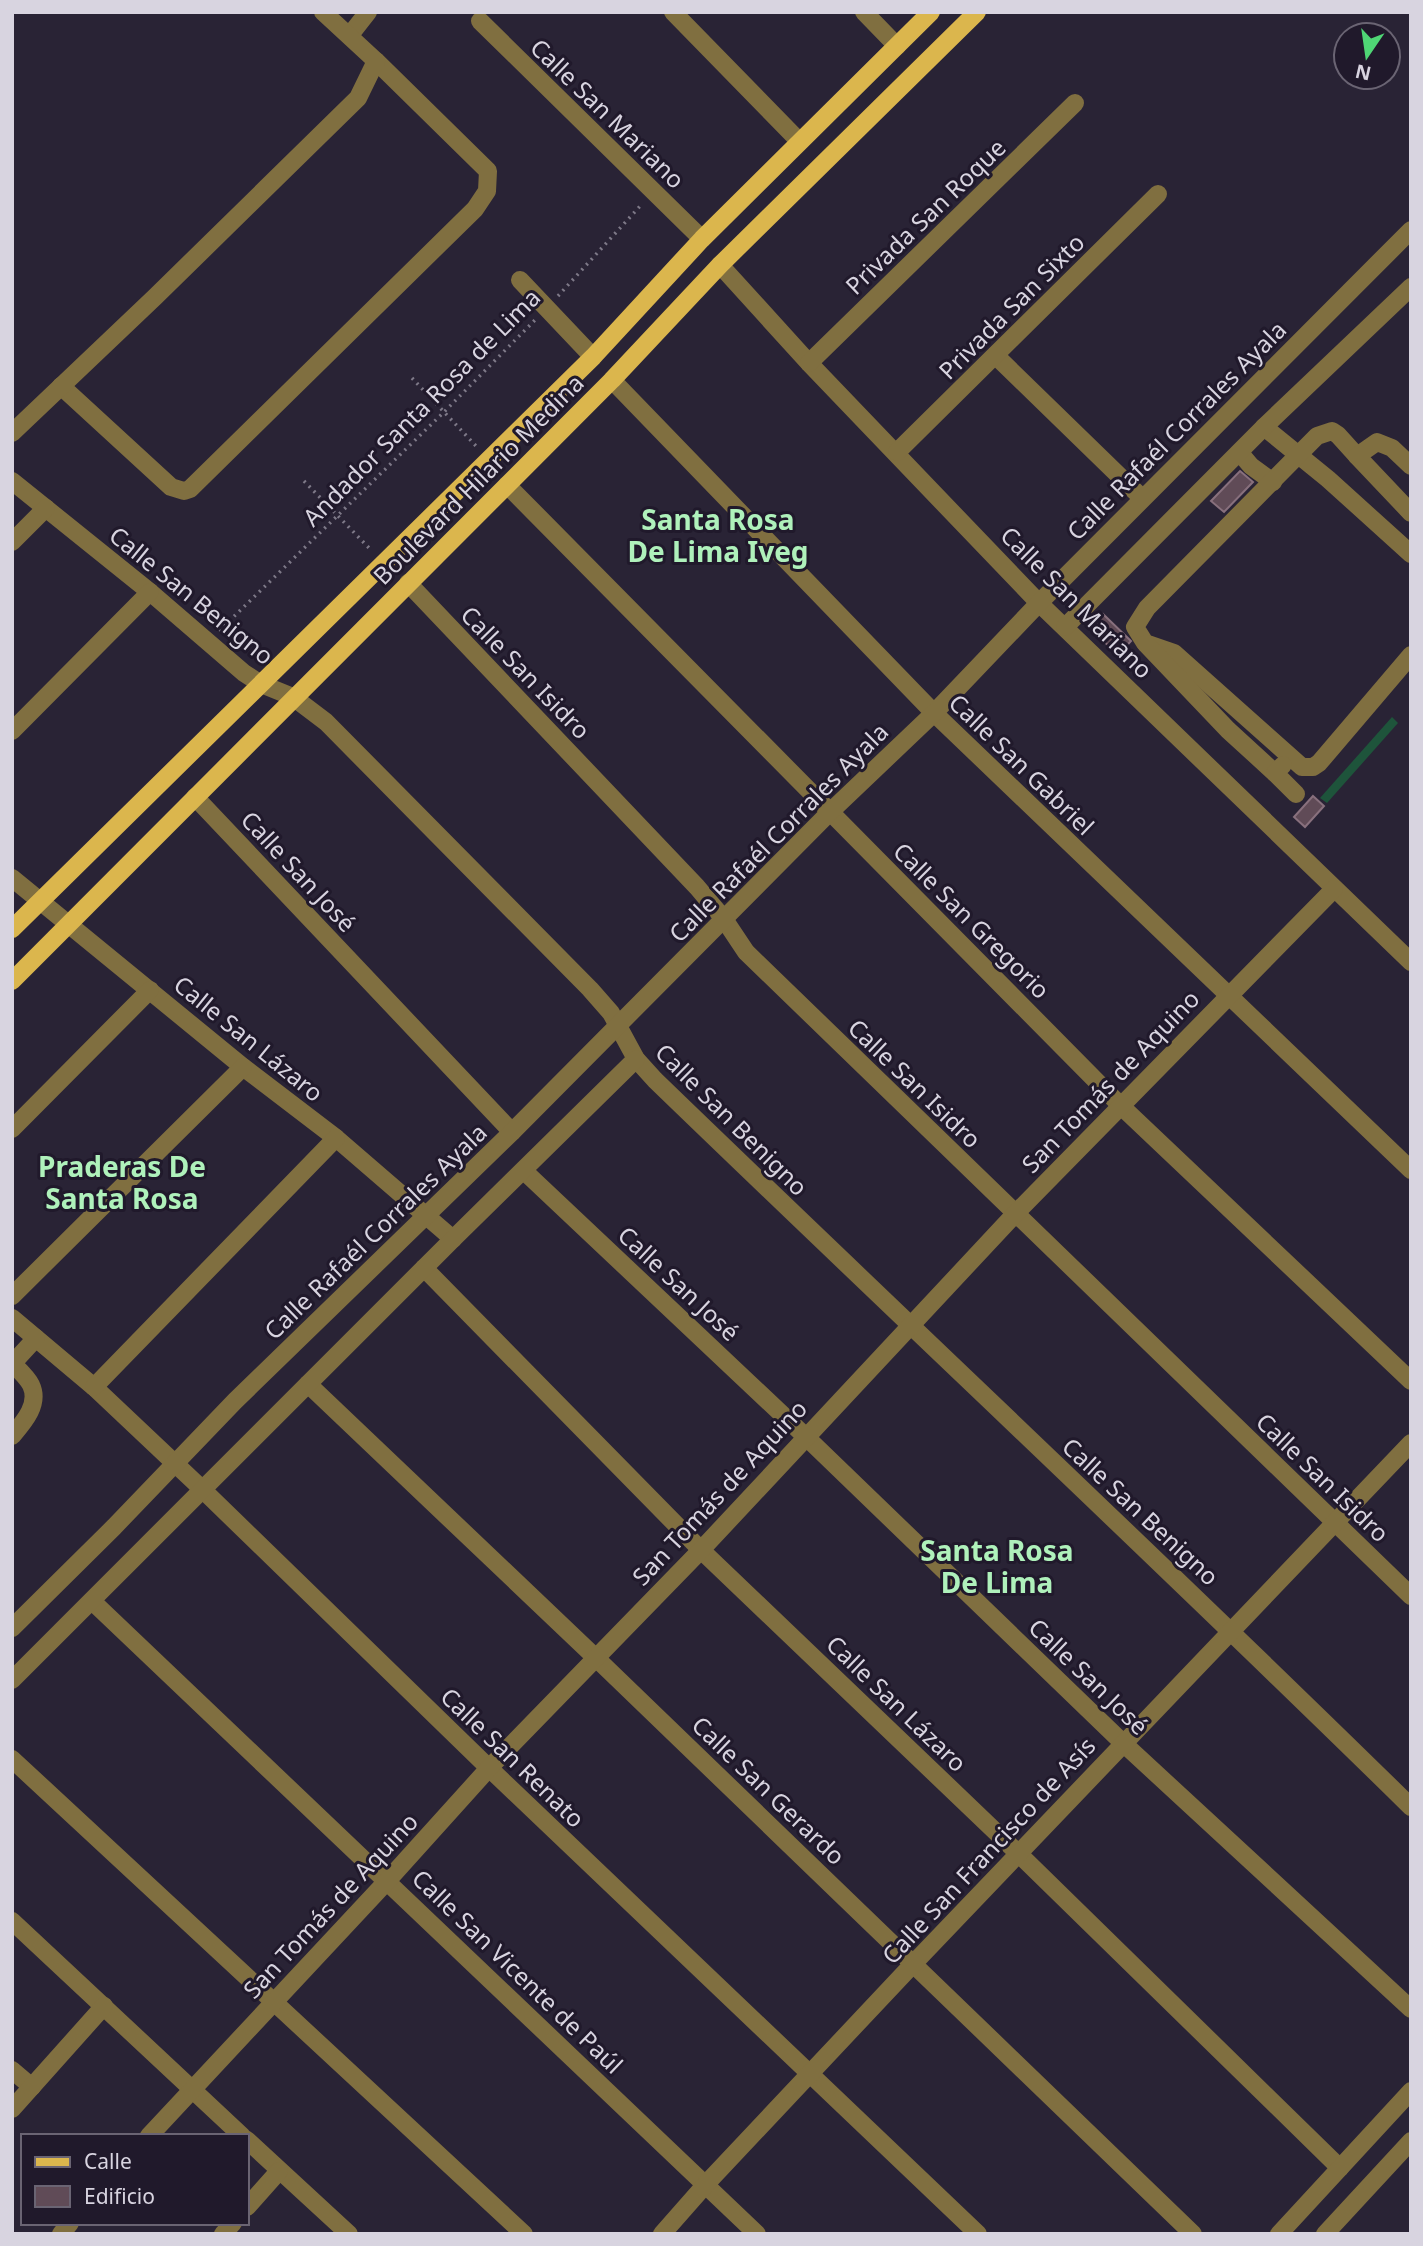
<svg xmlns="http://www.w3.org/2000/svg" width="1423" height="2246" font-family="'Noto Sans',sans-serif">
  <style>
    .green { fill: #1e543b }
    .building { fill: #604b57; stroke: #88707d; stroke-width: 2 }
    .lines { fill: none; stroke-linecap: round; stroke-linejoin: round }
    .path { stroke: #7e7988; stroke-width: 3.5; stroke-dasharray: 2 5; stroke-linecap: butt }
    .minor { stroke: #806f40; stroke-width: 18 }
    .major { stroke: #dbb64d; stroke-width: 18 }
    .labels { text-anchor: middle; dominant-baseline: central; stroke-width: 6; stroke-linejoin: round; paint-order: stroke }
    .street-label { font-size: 24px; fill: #d8d4e0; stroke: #20192b }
    .quarter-label { font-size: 28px; font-weight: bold; fill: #aff1bb; stroke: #20192b }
  </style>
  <rect width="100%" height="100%" fill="#292335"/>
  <!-- green -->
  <polygon class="green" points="1392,717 1398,723 1327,803 1320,798"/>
  <!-- building -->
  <g class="building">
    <polygon points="1240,471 1253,482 1224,512 1211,501"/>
    <polygon points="1103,614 1131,641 1118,655 1090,628"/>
    <polygon points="1313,796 1324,806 1305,827 1294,817"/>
  </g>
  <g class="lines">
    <!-- path -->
    <g class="path">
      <polyline points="558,296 642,204"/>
      <polyline points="412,378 477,447"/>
      <polyline points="304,481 371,550"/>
      <polyline points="219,631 444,412 535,320"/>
    </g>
    <!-- minor -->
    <g class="minor">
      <polyline points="673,12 799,141"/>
      <polyline points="864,12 897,46"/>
      <polyline points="480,21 702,239"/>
      <polyline points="350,35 368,12"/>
      <polyline points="720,265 809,363 1039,603 1411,962"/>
      <polyline points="520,280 593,357"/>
      <polyline points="996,356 1142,498"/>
      <polyline points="809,363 1075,103"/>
      <polyline points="612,380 934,713 1411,1170"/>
      <polyline points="61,386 171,487 184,491 190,489 475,209 487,191 488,171 376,61"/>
      <polyline points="1264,427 1328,479 1411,554"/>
      <polyline points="12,433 155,297 358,98 376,61 323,12"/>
      <polyline points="897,452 1158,194"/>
      <polyline points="1240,453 1251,466 1273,482"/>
      <polyline points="1357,456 1338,435 1332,431 1317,436 1147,608 1135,627 1145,643 1174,653 1302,767 1313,767 1319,763 1411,655"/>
      <polyline points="1411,466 1392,448 1377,442 1357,456 1411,513"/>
      <path d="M 12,481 L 150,592 L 244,673 L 261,684 L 293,697 L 326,722 L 590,989 L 611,1013 L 636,1059 L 655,1080 C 906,1323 1162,1562 1411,1807"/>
      <polyline points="507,485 1121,1106 1411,1381"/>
      <polyline points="12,542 46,508"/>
      <polyline points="408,583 697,887 724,919 746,952 1411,1596"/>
      <polyline points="1065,627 1264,427 1411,287"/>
      <polyline points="1146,644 1228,730 1275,773"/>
      <polyline points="12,731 150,592"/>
      <polyline points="1283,765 1275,773 1296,794"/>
      <polyline points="195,797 512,1132"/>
      <polyline points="12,878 243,1067 336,1138 453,1239"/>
      <polyline points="12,1129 150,990"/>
      <polyline points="524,1171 805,1436 1123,1743 1411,2009"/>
      <polyline points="424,1268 701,1550 1020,1855 1340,2168"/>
      <polyline points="12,1296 243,1067"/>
      <polyline points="12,1318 94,1387 202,1489 489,1768 978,2234"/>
      <path d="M 12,1363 C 18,1369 27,1377 31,1385 C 40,1404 24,1422 12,1436"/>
      <polyline points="13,1363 36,1338"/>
      <polyline points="308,1384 596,1658 1193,2234"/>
      <polyline points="94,1387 336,1138"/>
      <polyline points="92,1601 757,2234"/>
      <polyline points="12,1628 114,1527 235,1401 512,1132 829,813 934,713 1039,603 1411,230"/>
      <polyline points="12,1680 453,1239 636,1059"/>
      <polyline points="12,1759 524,2234"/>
      <polyline points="12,1921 242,2136"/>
      <polyline points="12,2070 32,2087"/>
      <polyline points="12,2109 104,2006"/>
      <polyline points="149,2136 388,1880 489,1768 701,1550 1015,1214 1334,889"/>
      <polyline points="247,2140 349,2234"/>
      <polyline points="247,2207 279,2171"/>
      <polyline points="61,2234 70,2223"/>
      <polyline points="223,2234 233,2223"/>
      <polyline points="662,2234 706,2184 914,1963 1411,1443"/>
      <polyline points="1279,2234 1411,2091"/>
      <polyline points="1325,2234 1411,2141"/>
    </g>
    <!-- major -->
    <g class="major">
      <polyline points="12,929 593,357 702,239 931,12"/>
      <polyline points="12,981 612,380 720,265 977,12"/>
    </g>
  </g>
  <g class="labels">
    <!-- street labels -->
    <g class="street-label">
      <text transform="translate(608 113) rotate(44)">Calle San Mariano</text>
      <text transform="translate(925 216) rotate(-44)">Privada San Roque</text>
      <text transform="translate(1011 306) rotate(-45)">Privada San Sixto</text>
      <text transform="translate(421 407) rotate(-45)">Andador Santa Rosa de Lima</text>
      <text transform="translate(1176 430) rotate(-45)">Calle Rafaél Corrales Ayala</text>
      <text transform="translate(478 479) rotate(-45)">Boulevard Hilario Medina</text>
      <text transform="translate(192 595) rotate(39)">Calle San Benigno</text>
      <text transform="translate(1077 602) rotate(45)">Calle San Mariano</text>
      <text transform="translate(526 672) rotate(46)">Calle San Isidro</text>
      <text transform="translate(1022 764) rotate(44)">Calle San Gabriel</text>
      <text transform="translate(778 832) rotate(-45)">Calle Rafaél Corrales Ayala</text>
      <text transform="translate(299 871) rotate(47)">Calle San José</text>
      <text transform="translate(972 920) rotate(45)">Calle San Gregorio</text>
      <text transform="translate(249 1038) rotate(39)">Calle San Lázaro</text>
      <text transform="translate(1110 1081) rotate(-46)">San Tomás de Aquino</text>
      <text transform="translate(915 1083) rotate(44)">Calle San Isidro</text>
      <text transform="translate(732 1119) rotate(45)">Calle San Benigno</text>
      <text transform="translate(375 1231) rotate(-44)">Calle Rafaél Corrales Ayala</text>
      <text transform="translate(679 1283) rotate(43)">Calle San José</text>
      <text transform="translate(1323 1477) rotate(44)">Calle San Isidro</text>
      <text transform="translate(719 1492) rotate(-47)">San Tomás de Aquino</text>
      <text transform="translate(1141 1511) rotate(43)">Calle San Benigno</text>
      <text transform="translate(1089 1676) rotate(44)">Calle San José</text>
      <text transform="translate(897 1703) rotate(44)">Calle San Lázaro</text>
      <text transform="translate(513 1757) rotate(44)">Calle San Renato</text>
      <text transform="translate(769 1790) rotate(44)">Calle San Gerardo</text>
      <text transform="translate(988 1850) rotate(-47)">Calle San Francisco de Asís</text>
      <text transform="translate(330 1905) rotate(-47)">San Tomás de Aquino</text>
      <text transform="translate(518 1971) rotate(44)">Calle San Vicente de Paúl</text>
    </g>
    <!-- quarter labels -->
    <g class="quarter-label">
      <text x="718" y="519">Santa Rosa<tspan x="718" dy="32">De Lima Iveg</tspan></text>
      <text x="122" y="1166">Praderas De<tspan x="122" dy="32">Santa Rosa</tspan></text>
      <text x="997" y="1550">Santa Rosa<tspan x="997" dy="32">De Lima</tspan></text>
    </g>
  </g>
  <!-- border -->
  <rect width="1423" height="2246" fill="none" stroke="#d8d4e0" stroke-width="28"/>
  <!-- legend -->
  <rect x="21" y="2134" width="228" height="91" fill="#20192b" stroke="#6a6473" stroke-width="2"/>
  <rect x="35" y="2157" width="35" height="10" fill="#dbb64d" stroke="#6a6473" stroke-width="2"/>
  <text x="84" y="2169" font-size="21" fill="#d8d4e0">Calle</text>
  <rect x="35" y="2186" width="35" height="21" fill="#604b57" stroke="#6a6473" stroke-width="2"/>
  <text x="84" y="2204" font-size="21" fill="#d8d4e0">Edificio</text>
  <!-- north arrow -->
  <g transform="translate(1367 56) rotate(193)"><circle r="33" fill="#20192b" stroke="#6a6473" stroke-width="2"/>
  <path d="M0-5L12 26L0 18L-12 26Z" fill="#4fd675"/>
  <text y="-10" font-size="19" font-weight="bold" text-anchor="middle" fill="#d8d4e0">N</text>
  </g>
</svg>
